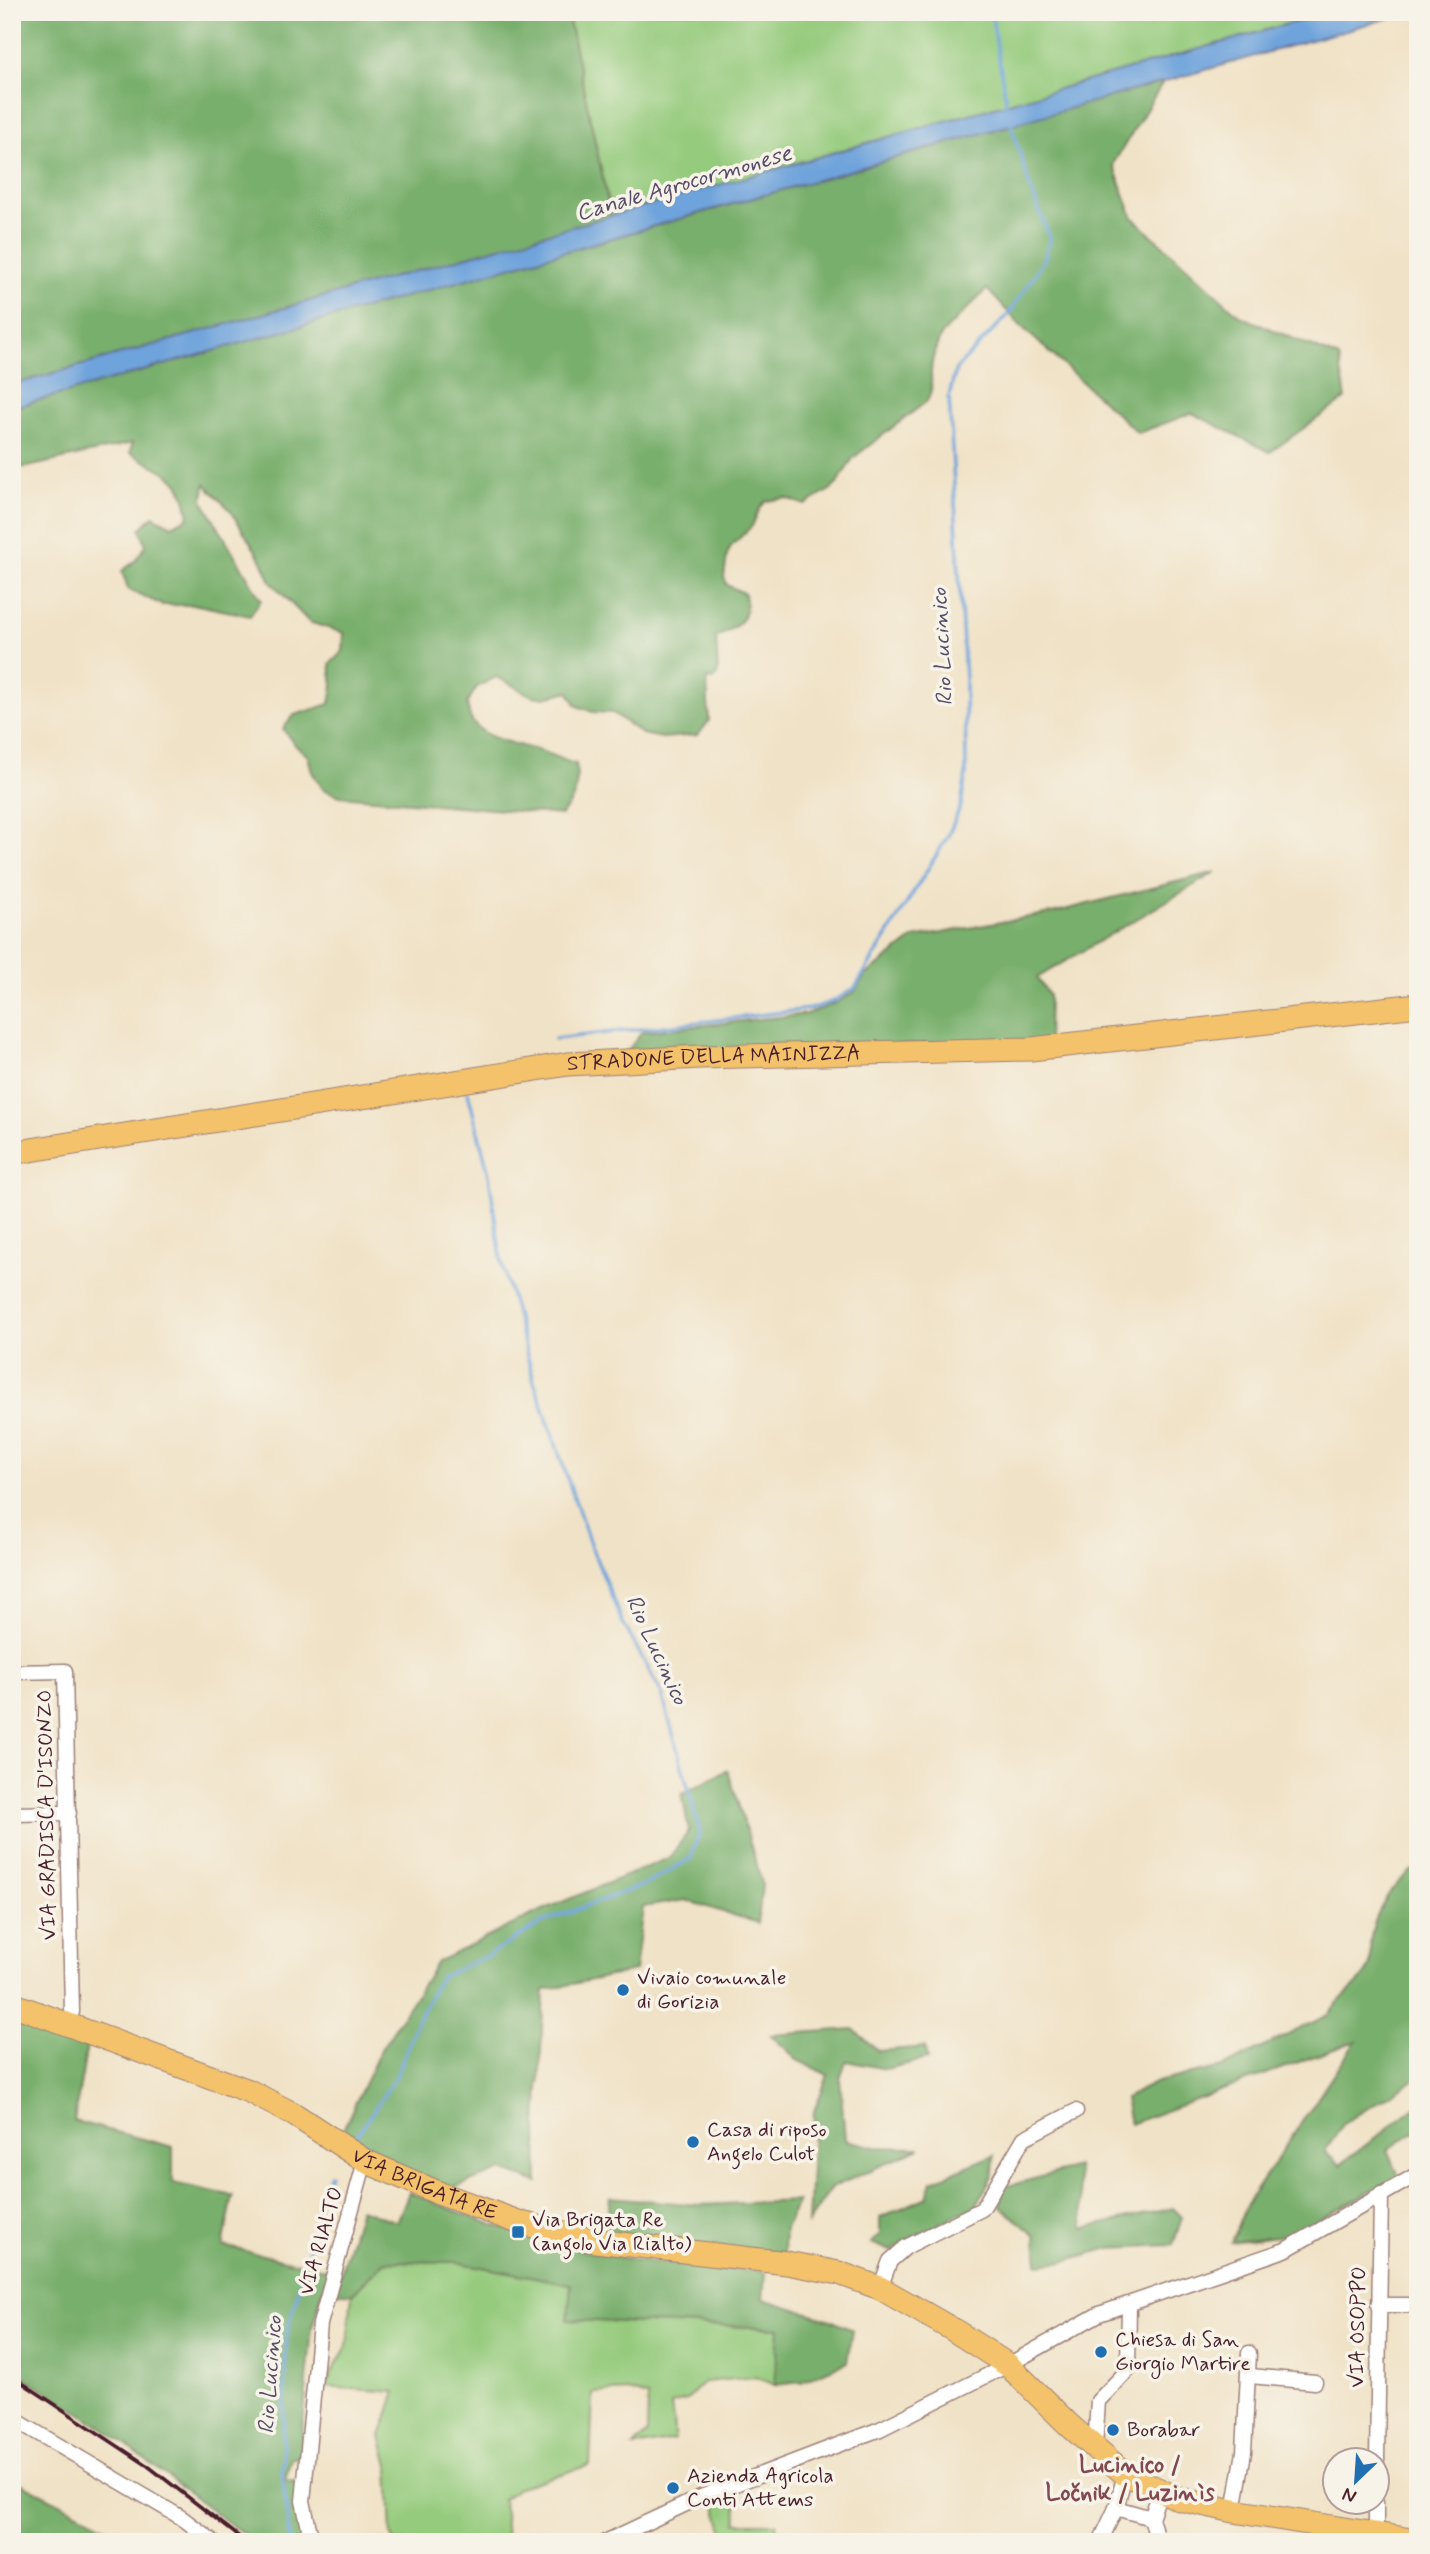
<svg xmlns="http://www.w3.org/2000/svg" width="1430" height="2554" font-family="Mynerve,sans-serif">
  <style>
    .green { fill: #95cb7d; stroke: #707554; stroke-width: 2 }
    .forest { fill: #78af6c; stroke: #61674c; stroke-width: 2 }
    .water { fill: #6ea3db; stroke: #5c6183; stroke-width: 2 }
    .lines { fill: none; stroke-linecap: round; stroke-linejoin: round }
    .stream { stroke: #6ea3db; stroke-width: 3.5 }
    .minor-casing { stroke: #9d8078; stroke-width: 17 }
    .primary-casing { stroke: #9d8078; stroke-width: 25 }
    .minor { stroke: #fff; stroke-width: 14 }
    .primary { stroke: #f3c26a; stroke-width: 23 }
    .rail { stroke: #4a1f2b; stroke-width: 3.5 }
    .poi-dot { fill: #1f6fb2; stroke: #f7f3e8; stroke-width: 2.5 }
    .labels { text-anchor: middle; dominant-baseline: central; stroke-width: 7; stroke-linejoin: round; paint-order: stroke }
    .street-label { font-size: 21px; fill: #4a1f2b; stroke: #f7f3e8 }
    .poi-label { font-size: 21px; fill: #4a1f2b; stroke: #f7f3e8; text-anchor: start }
    .water-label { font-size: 23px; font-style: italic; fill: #574d69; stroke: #f7f3e8 }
    .quarter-label { font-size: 24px; font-weight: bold; fill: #824951; stroke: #f7f3e8 }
  </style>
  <rect width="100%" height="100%" fill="#f7f3e8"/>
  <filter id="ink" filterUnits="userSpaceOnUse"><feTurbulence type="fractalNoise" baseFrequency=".0143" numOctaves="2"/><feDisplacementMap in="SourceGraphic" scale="14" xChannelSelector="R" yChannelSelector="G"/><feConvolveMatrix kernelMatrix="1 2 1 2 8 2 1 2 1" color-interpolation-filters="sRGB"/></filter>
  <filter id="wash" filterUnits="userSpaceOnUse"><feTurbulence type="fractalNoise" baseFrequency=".00686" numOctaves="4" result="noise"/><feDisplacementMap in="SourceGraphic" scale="28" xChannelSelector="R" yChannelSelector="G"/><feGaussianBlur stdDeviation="1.57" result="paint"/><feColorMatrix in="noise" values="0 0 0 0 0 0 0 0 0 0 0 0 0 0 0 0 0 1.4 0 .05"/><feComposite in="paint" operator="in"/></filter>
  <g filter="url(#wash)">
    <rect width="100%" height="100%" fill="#f0e2c6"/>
    <!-- green -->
    <g class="green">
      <polygon points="567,12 1330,12 611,216"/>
      <polygon points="385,2261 456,2262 571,2284 569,2320 780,2328 775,2385 755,2377 704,2382 686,2400 671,2404 675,2440 634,2447 647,2433 648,2397 628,2391 593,2393 590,2465 519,2487 503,2499 506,2542 396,2542 392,2536 389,2465 381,2436 396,2392 324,2387 347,2346 352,2294"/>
      <polygon points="736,2495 737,2523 776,2523 778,2542 727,2542 715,2503"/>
    </g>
    <!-- forest -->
    <g class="forest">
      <polygon points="12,12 567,12 611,216 12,385"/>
      <path d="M 1163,82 L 1113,164 L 1133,218 L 1240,316 L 1339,358 L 1346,398 L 1270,452 L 1192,413 L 1138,433 L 1021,326 L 987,289 L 942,334 C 936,345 931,361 931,373 C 931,385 933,391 927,401 L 853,458 L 837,484 L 830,490 L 805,505 L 786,498 L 766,501 L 760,508 L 752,526 L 731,546 L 727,555 L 724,577 L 727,585 L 745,594 C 750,623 737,625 716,638 L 718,672 L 714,680 L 707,679 L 709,721 L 698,735 L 662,738 L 642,734 L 613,713 L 593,712 L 577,706 L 568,691 C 525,705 532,692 496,677 L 477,687 L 467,703 C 468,708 469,715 471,719 C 481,740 520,744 540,751 C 553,755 563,761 576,764 C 578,788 577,797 561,815 L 340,796 L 323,789 L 312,772 L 308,756 L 294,744 L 283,729 L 294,715 L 330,704 L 333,685 L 330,664 L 343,651 L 344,633 L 309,622 L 271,582 L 263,563 L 231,511 L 205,484 L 203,501 L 261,600 L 250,616 L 198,605 L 162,605 L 128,589 L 122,571 L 136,560 L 146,545 L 140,529 L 153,516 L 172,526 L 189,517 C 183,473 166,474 130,453 L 132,443 L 28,467 L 12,468 L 12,408 Z"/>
      <polygon points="1216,872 1037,978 1049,995 1048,1041 626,1053 642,1032 807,1014 836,1003 854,992 866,975 914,938 1056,912"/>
      <polygon points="728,1770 762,1883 758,1923 685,1900 643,1907 635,1971 544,1990 537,2127 538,2183 502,2170 451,2189 370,2156 340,2136 380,2051 437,1962 538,1912 669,1858 689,1831 682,1794"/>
      <path d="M 1418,1866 L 1418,2077 L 1344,2123 L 1325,2151 L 1340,2165 L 1418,2105 L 1418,2129 L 1387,2150 L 1399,2176 L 1292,2234 L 1231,2242 L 1245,2207 L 1356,2041 L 1130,2124 L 1125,2098 L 1157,2082 L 1223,2067 L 1328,2015 C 1338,1998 1358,1988 1368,1970 C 1374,1959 1368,1949 1371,1937 C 1377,1906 1392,1884 1418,1866 Z"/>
      <polygon points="17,2021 87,2046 74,2121 173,2147 173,2183 233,2196 223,2246 329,2270 312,2327 300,2458 291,2458 285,2480 298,2482 296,2514 304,2542 254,2542 102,2427 12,2369 12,2029"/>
      <polygon points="853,2029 878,2051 925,2047 927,2059 886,2069 846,2061 840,2078 845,2140 876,2147 920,2148 831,2188 808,2223 814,2111 828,2075 799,2061 771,2035"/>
      <polygon points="994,2155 993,2175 976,2206 903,2242 891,2251 871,2243 880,2234 880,2218 927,2197 932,2181"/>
      <polygon points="1077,2167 1084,2228 1173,2208 1182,2217 1173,2245 1110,2248 1064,2261 1038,2264 1036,2236 1000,2206 1004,2187"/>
      <path d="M 409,2192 C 465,2215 521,2237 580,2250 C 641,2263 704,2267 765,2272 L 763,2299 L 831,2320 L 852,2330 L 847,2362 L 801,2382 L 775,2385 L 779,2328 L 568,2320 L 571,2284 L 456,2262 L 385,2261 L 352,2294 L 335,2292 L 360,2209 L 397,2222 Z"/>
      <polygon points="610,2197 699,2205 798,2201 785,2228 784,2253 605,2236"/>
      <polygon points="12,2479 108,2527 107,2542 12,2542"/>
    </g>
    <!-- water -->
    <polygon class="water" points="1330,12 1410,12 12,408 12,385"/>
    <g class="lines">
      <!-- stream -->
      <g class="stream">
        <polyline points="991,12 1007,107"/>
        <polyline points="555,1039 810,1009 834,1001 855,988 948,836 961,805 966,774 965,680 949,396 956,369 1009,314 1045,258 1050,238 1030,187 1010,121"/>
        <polyline points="353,2141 397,2075 417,2021 440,1977 489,1955 545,1921 646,1884 691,1858 700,1831 662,1694 622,1621 590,1544 534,1381 501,1259 489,1175 468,1092"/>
        <polyline points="290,2542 282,2472 287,2333 314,2231 317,2207 330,2174"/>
      </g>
    </g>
  </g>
  <g filter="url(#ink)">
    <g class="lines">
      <defs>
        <g id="minor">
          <polyline points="12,1672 65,1671 72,2012"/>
          <polyline points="12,1814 69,1813"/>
          <polyline points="880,2288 890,2261 906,2247 982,2209 1024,2138 1076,2111"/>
          <polyline points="1378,2305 1418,2305"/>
          <polyline points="1250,2376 1315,2382"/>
          <polyline points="12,2418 182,2518 214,2542"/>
          <polyline points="1095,2447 1098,2401 1128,2370 1129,2305"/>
          <polyline points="1377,2460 1381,2194"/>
          <polyline points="1116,2508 1151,2518"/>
          <polyline points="1234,2511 1244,2452 1249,2353"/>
          <polyline points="1151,2518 1160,2492"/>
          <polyline points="1151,2518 1158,2542"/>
          <polyline points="1376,2534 1376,2502"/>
          <polyline points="312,2542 303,2501 320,2324 365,2161"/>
          <polyline points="605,2542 701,2497 880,2429 1008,2365 1099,2314 1285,2250 1418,2174"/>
          <polyline points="1100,2542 1116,2508 1125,2474"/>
        </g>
        <g id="primary">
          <path id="s1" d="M 12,1153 L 568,1064 L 700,1057 L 1031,1049 L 1418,1005"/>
          <path id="s2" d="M 12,2004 L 249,2091 L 295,2115 L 365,2161 L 441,2194 L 521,2223 L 596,2241 L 787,2263 L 839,2273 L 880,2288 L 952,2329 L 1008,2365 L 1069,2425 L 1125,2474 L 1179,2499 L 1234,2511 L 1418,2541"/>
        </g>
      </defs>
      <!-- minor casing -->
      <use href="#minor" class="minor-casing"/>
      <!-- primary casing -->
      <use href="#primary" class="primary-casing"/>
      <!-- minor -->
      <use href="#minor" class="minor"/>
      <!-- primary -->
      <use href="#primary" class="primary"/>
      <!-- rail -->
      <polyline class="rail" points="12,2376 148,2466 246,2542"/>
    </g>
  </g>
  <!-- markers -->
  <g class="poi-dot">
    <circle cx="623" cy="1990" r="7"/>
    <circle cx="693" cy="2142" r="7"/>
    <rect x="511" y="2225" width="14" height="14" rx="3.5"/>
    <circle cx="1101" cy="2352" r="7"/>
    <circle cx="1113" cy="2430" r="7"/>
    <circle cx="673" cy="2488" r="7"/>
  </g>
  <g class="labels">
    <!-- street labels -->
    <g class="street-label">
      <text stroke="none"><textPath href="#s1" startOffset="709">STRADONE DELLA MAINIZZA</textPath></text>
      <text transform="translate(47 1815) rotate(-91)">VIA GRADISCA D'ISONZO</text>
      <text stroke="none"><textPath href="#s2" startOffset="452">VIA BRIGATA RE</textPath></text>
      <text transform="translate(321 2241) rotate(-74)">VIA RIALTO</text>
      <text transform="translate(1358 2327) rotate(-89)">VIA OSOPPO</text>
    </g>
    <!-- poi labels -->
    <g class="poi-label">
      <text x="637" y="1978">Vivaio comunale<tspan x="637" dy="24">di Gorizia</tspan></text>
      <text x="707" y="2130">Casa di riposo<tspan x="707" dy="24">Angelo Culot</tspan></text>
      <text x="532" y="2220">Via Brigata Re<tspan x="532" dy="24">(angolo Via Rialto)</tspan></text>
      <text x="1115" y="2340">Chiesa di San<tspan x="1115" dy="24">Giorgio Martire</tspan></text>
      <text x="1127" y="2430">Borabar</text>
      <text x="687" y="2476">Azienda Agricola<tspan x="687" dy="24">Conti Attems</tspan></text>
    </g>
    <!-- water labels -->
    <g class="water-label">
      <text transform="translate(684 184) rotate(-16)">Canale Agrocormonese</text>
      <text transform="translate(943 647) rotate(-93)">Rio Lucinico</text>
      <text transform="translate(656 1650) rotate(65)">Rio Lucinico</text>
      <text transform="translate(271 2375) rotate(-86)">Rio Lucinico</text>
    </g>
    <!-- quarter labels -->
    <g class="quarter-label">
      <text x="1130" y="2465">Lucinico /<tspan x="1130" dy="28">Ločnik / Luzinìs</tspan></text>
    </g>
  </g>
  <!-- margin -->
  <rect width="1430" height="2554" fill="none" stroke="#f7f3e8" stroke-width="42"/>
  <!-- north arrow -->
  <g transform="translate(1356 2481) rotate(205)"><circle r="33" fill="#f7f3e8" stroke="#b29e9c" stroke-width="2"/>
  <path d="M0-5L12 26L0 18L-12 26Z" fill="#1f6fb2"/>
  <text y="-10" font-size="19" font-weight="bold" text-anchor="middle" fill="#4a1f2b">N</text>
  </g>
</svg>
